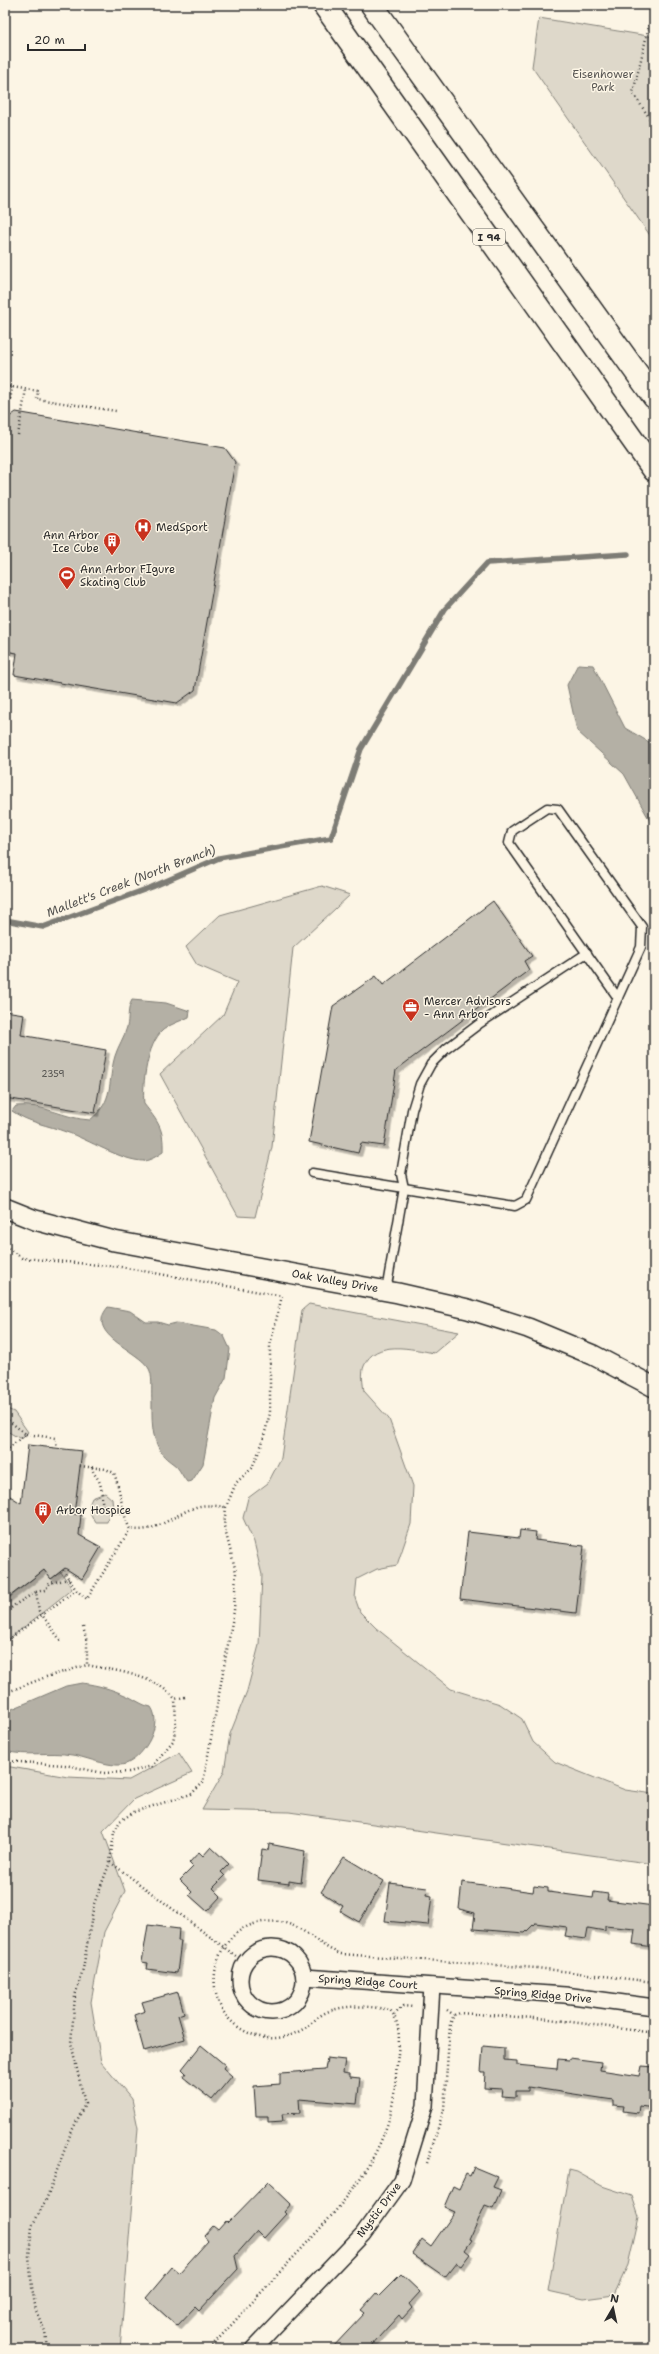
<svg xmlns="http://www.w3.org/2000/svg" width="659" height="2354" font-family="'Shantell Sans',sans-serif">
  <style>
    .green { fill: #ded8ca; stroke: #84827a }
    .water { fill: #b4b0a5; stroke: #7d7b74 }
    .lines { fill: none; stroke-linecap: round; stroke-linejoin: round }
    .stream { stroke: #7d7b74; stroke-width: 5.5 }
    .building { fill: #c8c3b7; stroke: #2b2b2b; filter: url(#shadow) }
    .service-casing { stroke: #2b2b2b; stroke-width: 11 }
    .minor-casing { stroke: #2b2b2b; stroke-width: 18 }
    .tertiary-casing { stroke: #2b2b2b; stroke-width: 22 }
    .motorway-casing { stroke: #2b2b2b; stroke-width: 25 }
    .path { stroke: #2b2b2b; stroke-width: 2.5; stroke-dasharray: 1 3; stroke-linecap: butt }
    .service { stroke: #fcf5e5; stroke-width: 8 }
    .minor { stroke: #fcf5e5; stroke-width: 15 }
    .tertiary { stroke: #fcf5e5; stroke-width: 19 }
    .motorway { stroke: #fcf5e5; stroke-width: 22 }
    .labels { text-anchor: middle; dominant-baseline: central; stroke-width: 3; stroke-linejoin: round; paint-order: stroke }
    .number-label { font-size: 9px; fill: #52514e }
    .shield { fill: #fcf5e5; stroke: #6a6863; stroke-width: 1 }
    .shield-label { font-size: 10px; font-weight: bold; fill: #2b2b2b }
    .park-label { font-size: 11px; fill: #585653; stroke: #fcf5e5 }
    .poi-label { font-size: 11px; fill: #2b2b2b; stroke: #fcf5e5; text-anchor: start }
    .street-label { font-size: 11px; fill: #2b2b2b; stroke: #fcf5e5 }
    .water-label { font-size: 12px; font-style: italic; fill: #545350; stroke: #fcf5e5 }
  </style>
  <defs>
    <filter id="shadow"><feDropShadow dx="3.5" dy="3.5" stdDeviation="0" flood-color="#0004"/></filter>
  </defs>
  <rect width="100%" height="100%" fill="#fcf5e5"/>
  <filter id="ink" filterUnits="userSpaceOnUse"><feTurbulence type="fractalNoise" baseFrequency=".025" numOctaves="2"/><feDisplacementMap in="SourceGraphic" scale="8" xChannelSelector="R" yChannelSelector="G"/><feConvolveMatrix kernelMatrix="1 2 1 2 8 2 1 2 1" color-interpolation-filters="sRGB"/></filter>
  <g filter="url(#ink)">
    <!-- green -->
    <g class="green">
      <polygon points="539,18 654,37 654,241 532,67"/>
      <polygon points="322,886 350,895 293,948 272,1147 255,1217 238,1216 160,1074 223,1015 237,982 197,965 186,947 220,915"/>
      <path d="M 309,1304 L 459,1332 L 434,1353 C 412,1349 375,1339 364,1366 C 361,1373 363,1384 364,1391 L 389,1419 L 413,1486 L 411,1524 L 397,1565 L 377,1569 L 357,1579 L 355,1598 L 360,1612 L 376,1628 L 451,1689 L 500,1704 L 522,1719 L 533,1742 L 555,1762 L 625,1790 L 654,1794 L 654,1864 L 289,1812 L 202,1810 L 224,1772 L 230,1734 L 247,1691 L 259,1645 L 262,1575 L 254,1542 L 243,1518 L 248,1498 L 268,1483 L 281,1458 L 302,1310 Z"/>
      <polygon points="5,1408 14,1412 28,1432 23,1438 19,1438 5,1430"/>
      <path d="M 105,1493 L 112,1499 L 113,1510 L 109,1514 L 107,1522 L 95,1522 C 90,1513 87,1508 92,1498 Z"/>
      <polygon points="44,1570 51,1579 61,1572 72,1589 9,1639 5,1639 5,1601"/>
      <polygon points="179,1753 192,1773 134,1799 103,1831 125,1891 104,1932 91,2002 101,2062 132,2099 138,2128 120,2349 5,2349 5,1766 68,1777 129,1780"/>
      <polygon points="569,2170 577,2172 602,2186 632,2196 639,2217 628,2265 614,2295 584,2299 548,2291"/>
    </g>
    <!-- water -->
    <g class="water">
      <polygon points="578,664 593,665 625,728 654,745 654,828 624,774 577,731 567,685"/>
      <path d="M 132,1000 L 166,1003 L 190,1011 L 189,1017 C 181,1021 170,1024 163,1030 C 147,1044 142,1084 144,1104 C 158,1122 164,1128 163,1152 C 157,1156 151,1160 144,1161 C 121,1161 88,1139 66,1132 C 48,1125 29,1123 12,1111 L 16,1106 C 43,1103 65,1119 90,1120 C 115,1100 107,1083 115,1056 C 118,1046 124,1038 127,1027 C 129,1018 127,1009 132,1000 Z"/>
      <path d="M 108,1307 L 130,1311 L 146,1322 L 158,1322 L 168,1325 L 176,1323 L 216,1330 L 224,1336 L 230,1349 L 226,1378 L 215,1398 L 203,1464 L 192,1481 L 187,1482 C 183,1477 181,1472 177,1467 C 172,1462 165,1459 161,1452 C 151,1437 152,1419 152,1402 C 151,1392 153,1380 150,1371 C 143,1351 83,1336 108,1307 Z"/>
      <path d="M 82,1683 C 98,1685 111,1689 125,1695 C 135,1699 141,1705 151,1707 C 163,1724 145,1755 128,1763 C 114,1770 87,1757 72,1755 C 49,1751 27,1757 5,1751 L 5,1712 L 66,1686 Z"/>
    </g>
    <g class="lines">
      <!-- stream -->
      <polyline class="stream" points="5,920 43,927 152,887 219,858 331,838 361,749 445,609 487,563 628,554"/>
    </g>
    <!-- building -->
    <g class="building">
      <polygon points="16,412 225,448 235,462 195,690 177,703 14,675 17,653 5,651 5,420"/>
      <polygon points="493,901 532,956 524,961 529,970 396,1070 384,1146 361,1143 358,1153 309,1142 333,1006 376,976 383,985"/>
      <polygon points="5,1011 24,1014 21,1035 106,1050 95,1113 5,1098"/>
      <polygon points="28,1445 82,1451 74,1514 81,1515 79,1535 101,1547 82,1579 65,1568 51,1579 44,1570 5,1600 5,1493 21,1503"/>
      <polygon points="520,1530 536,1532 535,1540 584,1546 576,1613 460,1599 468,1532 519,1538"/>
      <polygon points="269,1844 305,1851 301,1883 289,1881 289,1884 258,1880 262,1849 268,1850"/>
      <polygon points="211,1847 229,1864 221,1872 225,1876 213,1888 221,1896 207,1911 189,1895 192,1892 180,1880 193,1867 189,1863 199,1852 203,1856"/>
      <polygon points="344,1857 384,1881 359,1922 340,1911 343,1906 321,1892"/>
      <polygon points="462,1882 533,1892 534,1886 548,1888 548,1892 593,1898 594,1892 608,1894 607,1900 654,1906 653,1947 633,1944 635,1929 605,1926 605,1931 588,1928 586,1939 565,1936 567,1927 535,1923 525,1933 473,1929 475,1913 459,1909"/>
      <polygon points="390,1883 427,1888 426,1895 432,1896 428,1925 385,1921"/>
      <polygon points="148,1925 179,1929 178,1941 181,1941 177,1973 147,1969 148,1963 142,1962"/>
      <polygon points="178,1992 184,2013 178,2015 185,2039 144,2051 134,2015 145,2011 142,2002"/>
      <polygon points="201,2045 225,2065 223,2068 232,2076 212,2100 183,2077 186,2073 182,2069"/>
      <polygon points="483,2046 504,2048 504,2060 517,2061 517,2065 557,2069 558,2059 569,2060 570,2058 601,2062 600,2070 639,2076 641,2066 654,2067 654,2108 639,2106 638,2113 623,2111 624,2106 613,2105 613,2100 528,2087 528,2091 516,2091 516,2097 501,2096 502,2089 484,2088 485,2072 481,2072"/>
      <polygon points="327,2058 345,2060 343,2073 350,2074 350,2077 360,2078 357,2104 299,2099 300,2113 282,2114 283,2121 268,2122 268,2116 256,2116 254,2086 280,2084 280,2073 325,2070"/>
      <polygon points="474,2167 498,2177 493,2187 501,2190 493,2208 485,2205 470,2239 472,2240 465,2250 470,2254 461,2266 456,2263 445,2277 412,2254 422,2239 431,2246 455,2212 444,2207 453,2186 459,2189 466,2174 470,2176"/>
      <polygon points="268,2182 291,2204 284,2212 286,2214 264,2238 257,2231 235,2256 238,2269 199,2311 195,2307 177,2326 146,2298 172,2267 179,2273 208,2241 204,2236 213,2226 218,2230 226,2221 228,2223"/>
      <polygon points="401,2274 420,2292 409,2304 412,2308 402,2319 399,2315 368,2349 331,2349 365,2313 361,2310 376,2293 379,2296"/>
    </g>
    <g class="lines">
      <defs>
        <g id="service">
          <polyline points="312,1173 515,1206 526,1200 641,947 642,927 558,809 547,808 512,831 509,843 618,998"/>
          <polyline points="386,1291 404,1188 401,1174 412,1110 420,1084 431,1064 446,1049 479,1024 587,953"/>
        </g>
        <g id="minor">
          <circle cx="272" cy="1980" r="32"/>
          <polyline points="304,1977 565,1995 654,2007"/>
          <polyline points="253,2349 363,2234 402,2180 425,2106 432,1986"/>
        </g>
        <polyline id="tertiary" points="5,1208 35,1220 114,1241 398,1293 468,1309 528,1328 593,1355 654,1387"/>
        <g id="motorway">
          <polyline points="324,5 654,470"/>
          <polyline points="372,5 654,397"/>
        </g>
      </defs>
      <!-- service casing -->
      <use href="#service" class="service-casing"/>
      <!-- minor casing -->
      <use href="#minor" class="minor-casing"/>
      <!-- tertiary casing -->
      <use href="#tertiary" class="tertiary-casing"/>
      <!-- motorway casing -->
      <use href="#motorway" class="motorway-casing"/>
      <!-- path -->
      <g class="path">
        <polyline points="654,5 633,93 654,125"/>
        <polyline points="5,386 38,391 37,399 116,411"/>
        <polyline points="5,404 10,402 12,387"/>
        <polyline points="18,435 26,389"/>
        <polyline points="5,681 9,682 7,696"/>
        <polyline points="5,1246 22,1258 121,1267 282,1296 270,1345 270,1413 262,1444 252,1468 236,1483 226,1507 224,1526 236,1572 234,1611 203,1783 191,1794 134,1812 120,1821 114,1832 110,1862 94,1904 83,1969 75,1996 71,2043 85,2104 70,2135 46,2200 32,2226 29,2256 32,2287 36,2311 45,2331 47,2349"/>
        <polyline points="5,1418 26,1434 5,1451"/>
        <polyline points="26,1434 55,1438 57,1448"/>
        <path d="M 80,1466 L 106,1469 L 114,1473 C 120,1488 123,1517 130,1529 C 156,1534 173,1515 196,1507 C 206,1504 216,1506 226,1507"/>
        <path d="M 92,1467 C 93,1474 96,1475 99,1481 C 107,1499 92,1517 125,1512"/>
        <polyline points="63,1570 76,1590 87,1599 130,1529"/>
        <polyline points="36,1592 45,1590 50,1583 69,1579"/>
        <polyline points="5,1613 16,1604 36,1592 39,1611 61,1641"/>
        <path d="M 83,1627 L 87,1642 L 87,1665 C 117,1671 155,1675 175,1699 L 185,1697"/>
        <polyline points="5,1642 76,1590"/>
        <polyline points="5,1693 46,1677 87,1665"/>
        <polyline points="5,1761 65,1765 103,1773 129,1772 152,1766 173,1741 176,1726 175,1699"/>
        <polyline points="110,1862 245,1963"/>
        <polyline points="447,2010 454,2015"/>
        <polyline points="394,2015 403,2006 414,2007"/>
        <polyline points="427,2163 444,2109 450,2024 454,2015 460,2013 549,2019 654,2033"/>
        <path d="M 209,2349 C 237,2319 265,2288 293,2258 C 330,2218 368,2179 386,2128 C 394,2107 395,2085 397,2063 C 399,2045 402,2024 390,2010 C 371,2006 346,2004 327,2012 C 320,2015 314,2021 308,2026 C 291,2038 270,2042 251,2034 C 189,2009 211,1913 280,1922 C 304,1925 319,1947 341,1954 L 537,1968 L 654,1982"/>
      </g>
      <!-- service -->
      <use href="#service" class="service"/>
      <!-- minor -->
      <use href="#minor" class="minor"/>
      <!-- tertiary -->
      <use href="#tertiary" class="tertiary"/>
      <!-- motorway -->
      <use href="#motorway" class="motorway"/>
    </g>
  </g>
  <!-- icons -->
  <defs>
    <symbol id="hospital-pin" viewBox="-11 -11 22 30"><path d="M0 17L-7.5 6A9.5 9.5 0 1 1 7.5 6Z" fill="#c8321e" stroke="#fcf5e5"/><path d="M-5-5h3v3.5h4V-5h3V5h-3V1.5h-4V5h-3Z" fill="#fff"/></symbol>
    <symbol id="building-pin" viewBox="-11 -11 22 30"><path d="M0 17L-7.5 6A9.5 9.5 0 1 1 7.5 6Z" fill="#c8321e" stroke="#fcf5e5"/><path d="M-4-6H4V6H1V3H-1V6H-4ZM-2.5-4.3h1.7v1.8h-1.7ZM.8-4.3h1.7v1.8H.8ZM-2.5-1h1.7V.8h-1.7ZM.8-1h1.7V.8H.8Z" fill="#fff"/></symbol>
    <symbol id="stadium-pin" viewBox="-11 -11 22 30"><path d="M0 17L-7.5 6A9.5 9.5 0 1 1 7.5 6Z" fill="#c8321e" stroke="#fcf5e5"/><path d="M0-5a6.5 5 0 1 0 0 10a6.5 5 0 1 0 0-10ZM-3.5-1.8h7v3.6h-7Z" fill="#fff"/></symbol>
    <symbol id="office-pin" viewBox="-11 -11 22 30"><path d="M0 17L-7.5 6A9.5 9.5 0 1 1 7.5 6Z" fill="#c8321e" stroke="#fcf5e5"/><path d="M-6-3h4V-5.5h4V-3h4V5H-6ZM-1-4.5V-3h2v-1.5ZM-6 0V1H6V0Z" fill="#fff"/></symbol>
  </defs>
  <g fill-rule="evenodd">
    <use href="#hospital-pin" x="133" y="517" width="20" height="27"/>
    <use href="#building-pin" x="102" y="531" width="20" height="27"/>
    <use href="#stadium-pin" x="57" y="565" width="20" height="27"/>
    <use href="#office-pin" x="401" y="997" width="20" height="27"/>
    <use href="#building-pin" x="33" y="1500" width="20" height="27"/>
  </g>
  <g class="labels">
    <!-- number labels -->
    <g class="number-label">
      <text x="53" y="1074">2359</text>
    </g>
    <!-- shield labels -->
    <rect class="shield" x="473" y="229" width="32" height="16" rx="3"/>
    <g class="shield-label">
      <text x="489" y="237">I 94</text>
    </g>
    <!-- park labels -->
    <g class="park-label">
      <text x="603" y="74">Eisenhower<tspan x="603" dy="13">Park</tspan></text>
    </g>
    <!-- poi labels -->
    <g class="poi-label">
      <text x="156" y="527">MedSport</text>
      <text x="99" y="535" text-anchor="end">Ann Arbor<tspan x="99" dy="13">Ice Cube</tspan></text>
      <text x="80" y="569">Ann Arbor FIgure<tspan x="80" dy="13">Skating Club</tspan></text>
      <text x="424" y="1001">Mercer Advisors<tspan x="424" dy="13">- Ann Arbor</tspan></text>
      <text x="56" y="1510">Arbor Hospice</text>
    </g>
    <!-- street labels -->
    <g class="street-label">
      <text transform="translate(335 1281) rotate(10)">Oak Valley Drive</text>
      <text transform="translate(368 1982) rotate(4)">Spring Ridge Court</text>
      <text transform="translate(543 1995) rotate(5)">Spring Ridge Drive</text>
      <text transform="translate(379 2210) rotate(-53)">Mystic Drive</text>
    </g>
    <!-- water labels -->
    <g class="water-label">
      <text transform="translate(131 881) rotate(-21)">Mallett's Creek (North Branch)</text>
    </g>
  </g>
  <!-- margin -->
  <rect width="659" height="2354" fill="none" stroke="#fcf5e5" stroke-width="20"/>
  <rect x="10" y="10" width="639" height="2334" fill="none" stroke="#2b2b2b" stroke-width="1.5" filter="url(#ink)"/>
  <!-- north arrow -->
  <g transform="translate(613 2308) rotate(9)" stroke="#fcf5e5" stroke-width="3" paint-order="stroke">
  <path d="M0-3L7 15L0 10L-7 15Z" fill="#2b2b2b"/>
  <text y="-6" font-size="11" font-weight="bold" text-anchor="middle" fill="#2b2b2b">N</text>
  </g>
  <!-- scale -->
  <path d="M28 44v6h57v-6" fill="none" stroke="#2b2b2b" stroke-width="2"/>
  <text x="34" y="44" font-size="12" fill="#2b2b2b" stroke="#fcf5e5" stroke-width="3" paint-order="stroke">20 m</text>
</svg>
